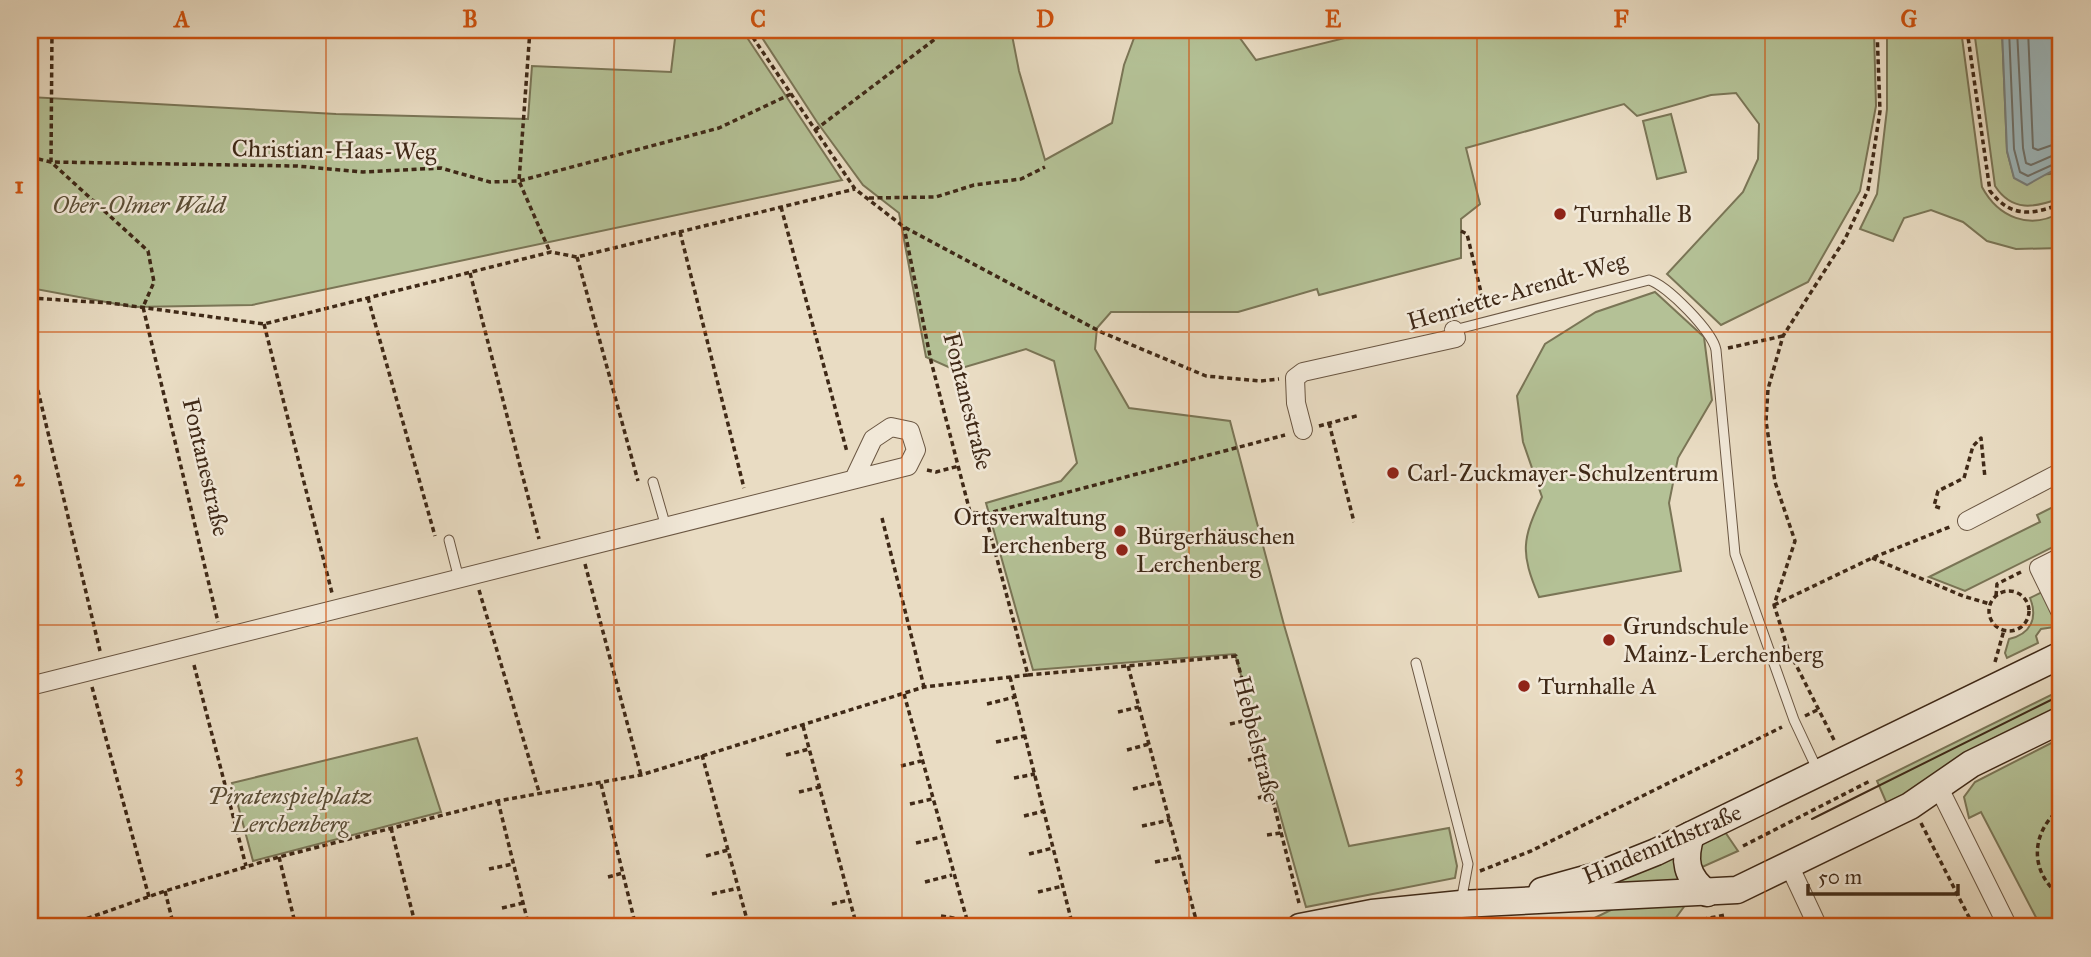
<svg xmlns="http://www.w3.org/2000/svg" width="2091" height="957" font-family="'IM FELL Great Primer',serif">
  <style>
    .green { fill: #b4c196; stroke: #7a7556; stroke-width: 2 }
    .water { fill: #9db9bf; stroke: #777f7c; stroke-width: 2 }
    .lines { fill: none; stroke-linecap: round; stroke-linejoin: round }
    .shore { stroke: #6e716b; stroke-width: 2 }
    .lane-casing { stroke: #6a5642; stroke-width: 11 }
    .street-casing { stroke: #6a5642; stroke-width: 20 }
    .secondary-casing { stroke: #3f2917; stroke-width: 29 }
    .path { stroke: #3f2917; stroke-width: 3.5; stroke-dasharray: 5 3.5; stroke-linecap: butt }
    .lane { stroke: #f1e8d8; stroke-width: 9 }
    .street { stroke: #f1e8d8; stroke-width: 18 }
    .secondary { stroke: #f1e8d8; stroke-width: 26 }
    .tram { stroke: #3f2917; stroke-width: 2 }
    .grid { fill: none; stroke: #cf520e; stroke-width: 2; stroke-opacity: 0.55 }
    .poi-dot { fill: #8f2418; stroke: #f1e8d8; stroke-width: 2.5 }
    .labels { text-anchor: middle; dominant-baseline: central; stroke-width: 5; stroke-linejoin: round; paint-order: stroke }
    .street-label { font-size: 24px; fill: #3f2917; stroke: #f1e8d8 }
    .park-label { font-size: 24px; font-style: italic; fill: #5c4f37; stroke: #f1e8d8 }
    .poi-label { font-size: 24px; fill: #3f2917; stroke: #f1e8d8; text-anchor: start }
    .neatline { fill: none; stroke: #cf520e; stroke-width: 2.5 }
    .grid-label { font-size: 23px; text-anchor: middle; font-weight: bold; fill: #cf520e }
  </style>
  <rect width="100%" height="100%" fill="#e9dcc3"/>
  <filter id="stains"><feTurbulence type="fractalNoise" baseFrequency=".00286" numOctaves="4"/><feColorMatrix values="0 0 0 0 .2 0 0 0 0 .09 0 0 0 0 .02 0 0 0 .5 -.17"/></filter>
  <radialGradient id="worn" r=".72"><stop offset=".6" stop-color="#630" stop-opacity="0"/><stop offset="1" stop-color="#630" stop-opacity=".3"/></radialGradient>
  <!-- green -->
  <g class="green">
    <polygon points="676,30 742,30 842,180 252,305 133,307 30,288 30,97 336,114 528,119 532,66 671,72"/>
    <polygon points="757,30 1011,30 1019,71 1045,160 1112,123 1124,65 1137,30 1234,30 1256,60 1377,30 1874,30 1876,106 1860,191 1808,282 1721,325 1667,274 1743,192 1758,159 1759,124 1736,93 1711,95 1637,116 1624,104 1466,148 1480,204 1461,219 1461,258 1319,295 1317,289 1238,312 1111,312 1097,328 1095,349 1129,408 1230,421 1284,625 1349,846 1449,828 1457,866 1455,878 1306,907 1235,654 1033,670 986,503 1061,481 1077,463 1054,361 1026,349 955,370 926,357 899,213 863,185 817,122"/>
    <path d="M 1887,30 L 1961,30 L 1982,187 C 1998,217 2030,231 2061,212 L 2061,248 L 2016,249 L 1987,241 L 1963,222 L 1931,210 L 1904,218 L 1893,241 L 1860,229 L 1877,194 L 1887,109 Z"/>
    <path d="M 1974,30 L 2002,30 L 2007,151 L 2014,177 L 2050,174 L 2061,166 L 2061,198 C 2034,208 2012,212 1995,186 Z"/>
    <polygon points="1671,114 1686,172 1657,179 1643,121"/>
    <path d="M 1655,292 L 1704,337 L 1712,400 L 1678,458 L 1669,503 L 1681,571 L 1539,597 C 1520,552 1522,540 1542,497 L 1523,442 L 1517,396 L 1545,344 L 1596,312 Z"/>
    <polygon points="2061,503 2061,543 1965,591 1929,577 2040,522 2037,515"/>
    <path d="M 2042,592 L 2061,632 L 2054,627 L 2041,629 L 2036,636 L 2038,643 L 2007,658 L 2005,653 L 2009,639 C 2031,634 2038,618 2030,598 Z"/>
    <polygon points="2061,690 2061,712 1887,804 1877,781"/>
    <polygon points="417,738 441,812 253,861 232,783"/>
    <polygon points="2061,738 2061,927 2041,927 1981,812 1969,818 1964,797 1975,782"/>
    <polygon points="1723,829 1738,851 1700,868 1700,844"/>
    <polygon points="1673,855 1679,879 1664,885 1594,885"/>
    <polygon points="1686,904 1672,923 1576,927 1617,907"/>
  </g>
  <!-- water -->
  <polygon class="water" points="2002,30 2061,30 2061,166 2027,185 2014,178 2007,151"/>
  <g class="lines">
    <!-- shore -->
    <g class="shore">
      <polyline points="2009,30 2014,149 2020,172 2028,176 2061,161"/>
      <polyline points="2017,30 2023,148 2026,163 2031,165 2061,152"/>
      <polyline points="2028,30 2033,148 2038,150 2061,142"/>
    </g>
    <defs>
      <g id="lane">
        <path d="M 1454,330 L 1649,280 C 1667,285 1713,332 1716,350 L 1735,554 L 1794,720 L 1817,769"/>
        <polyline points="653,482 666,527"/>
        <polyline points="449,540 459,579"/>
        <polyline points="1416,663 1468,864 1461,902"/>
        <polyline points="1440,908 1443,927"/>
      </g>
      <g id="street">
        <polyline points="1303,430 1296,403 1295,378 1303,372 1456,338 1454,330"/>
        <polyline points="1967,521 2061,472"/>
        <polyline points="2061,557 2039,568 2061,613"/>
        <polyline points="30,686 908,466 916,450 910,431 891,427 873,439 854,479"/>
        <polyline points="1938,786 2008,927"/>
        <polyline points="1789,865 1818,927"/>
      </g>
      <g id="secondary">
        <path d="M 1691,835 C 1683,860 1686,877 1707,893"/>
        <polyline points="1542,891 1596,876 1656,852 2061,655"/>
        <polyline points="1300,927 1372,913 1461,904 1737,890 1910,806 1971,764 2061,720"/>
      </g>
    </defs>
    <!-- lane casing -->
    <use href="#lane" class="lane-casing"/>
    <!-- street casing -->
    <use href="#street" class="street-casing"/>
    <!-- secondary casing -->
    <use href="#secondary" class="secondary-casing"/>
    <!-- path -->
    <g class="path">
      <polyline points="52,30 51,162 148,251 154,282 143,307 218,622"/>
      <polyline points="530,30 519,181 550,252"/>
      <polyline points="748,30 855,189 904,227 1101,332 1206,376 1260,381 1279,379"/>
      <path d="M 1967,30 L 1990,191 C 2011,218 2031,215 2061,204"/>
      <polyline points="815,130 947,30"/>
      <polyline points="30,157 51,162 297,166 363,172 441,168 490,182 519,181 719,128 791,94"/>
      <polyline points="869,198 936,197 974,185 1021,179 1045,167"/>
      <polyline points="781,207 847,452"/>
      <polyline points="1461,231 1467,234 1485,309"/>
      <polyline points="680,232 744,488"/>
      <polyline points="577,257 638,481"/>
      <polyline points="470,273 539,539"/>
      <polyline points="30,298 110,303 264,324 551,252 577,257 855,189"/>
      <polyline points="368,298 435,536"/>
      <polyline points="264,324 332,593"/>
      <polyline points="1728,348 1783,336"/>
      <polyline points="30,357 100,651"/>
      <polyline points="1329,423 1354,522"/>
      <polyline points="1319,426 1360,415"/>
      <polyline points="927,470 936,472 959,466"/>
      <polyline points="1940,508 1934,506 1938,491 1964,478 1973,446 1981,438 1985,478"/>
      <polyline points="985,514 1285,435"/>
      <polyline points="882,518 924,687"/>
      <polyline points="1872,558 1963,596 1990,604"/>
      <polyline points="585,564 641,775"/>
      <polyline points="479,590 539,792"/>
      <circle cx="2009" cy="611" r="20"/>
      <polyline points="1996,596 1997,584 2021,572"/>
      <polyline points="1774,605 1872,558 1952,526"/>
      <polyline points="1995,662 2004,630"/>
      <polyline points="194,665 246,866"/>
      <polyline points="1128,666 1198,927"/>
      <polyline points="1028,675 1236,656 1299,903"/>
      <polyline points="1010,677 1073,927"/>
      <polyline points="92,687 149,897"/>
      <polyline points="904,694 969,927"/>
      <polyline points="987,704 1015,697"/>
      <polyline points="1118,712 1139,707"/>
      <polyline points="1805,716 1819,709"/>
      <polyline points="1230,724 1252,719"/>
      <polyline points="803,726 857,927"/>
      <polyline points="1834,740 1788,649 1774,605 1795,541 1775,482 1766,421 1768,389 1783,336 1845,239 1868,190 1880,111 1877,30"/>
      <polyline points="996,742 1025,736"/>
      <polyline points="1127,750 1149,744"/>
      <polyline points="702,755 749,927"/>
      <polyline points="786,755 809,749"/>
      <polyline points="1248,760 1261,757"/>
      <polyline points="901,766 921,761"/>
      <polyline points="1014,778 1035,774"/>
      <polyline points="601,784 636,927"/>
      <polyline points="1133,789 1160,782"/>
      <polyline points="799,792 820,787"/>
      <polyline points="1258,798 1271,794"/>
      <polyline points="498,801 529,927"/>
      <polyline points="910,804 932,799"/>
      <path d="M 2061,808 C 2030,832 2029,873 2061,896"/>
      <polyline points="1024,816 1044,811"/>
      <polyline points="1921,823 1974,927"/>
      <polyline points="1142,826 1170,820"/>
      <polyline points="391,828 416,927"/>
      <polyline points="1267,835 1281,833"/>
      <polyline points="916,843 941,837"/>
      <polyline points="1743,846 1870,781"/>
      <polyline points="1029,854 1053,848"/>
      <polyline points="706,856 728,850"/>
      <polyline points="279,857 296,927"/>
      <polyline points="1155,862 1180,857"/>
      <polyline points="489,869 513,864"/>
      <polyline points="1480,871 1531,851 1782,727"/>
      <polyline points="608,877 623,873"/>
      <polyline points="925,882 952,875"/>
      <polyline points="165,891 174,927"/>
      <polyline points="1038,892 1063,886"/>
      <polyline points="712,894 739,888"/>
      <polyline points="832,904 849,900"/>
      <polyline points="502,908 523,903"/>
      <polyline points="941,916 966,920"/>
      <polyline points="1669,926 1725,915"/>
      <polyline points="63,927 165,891 279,857 498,801 641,775 924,687 1028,675 985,514 970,512 931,361 904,227"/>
    </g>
    <!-- lane -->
    <use href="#lane" class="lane"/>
    <!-- street -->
    <use href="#street" class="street"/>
    <!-- secondary -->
    <use href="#secondary" class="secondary"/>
    <!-- tram -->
    <polyline class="tram" points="1812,819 2061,695"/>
  </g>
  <!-- grid -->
  <path class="grid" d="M 326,30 L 326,927M 614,30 L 614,927M 902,30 L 902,927M 1189,30 L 1189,927M 1477,30 L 1477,927M 1765,30 L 1765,927M 30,332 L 2061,332M 30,625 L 2061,625"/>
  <!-- markers -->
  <g class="poi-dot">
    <circle cx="1560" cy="214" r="7"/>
    <circle cx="1393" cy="473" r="7"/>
    <circle cx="1120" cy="531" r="7"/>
    <circle cx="1122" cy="550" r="7"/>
    <circle cx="1609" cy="640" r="7"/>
    <circle cx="1524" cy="686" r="7"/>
  </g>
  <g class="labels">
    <!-- street labels -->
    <g class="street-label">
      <text transform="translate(334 150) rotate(1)">Christian-Haas-Weg</text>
      <text transform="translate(1517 291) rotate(-16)">Henriette-Arendt-Weg</text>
      <text transform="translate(968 401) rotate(76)">Fontanestraße</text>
      <text transform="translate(206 467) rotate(77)">Fontanestraße</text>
      <text transform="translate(1257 739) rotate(76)">Hebbelstraße</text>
      <text transform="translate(1662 844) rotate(-23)">Hindemithstraße</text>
    </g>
    <!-- park labels -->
    <g class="park-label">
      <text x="139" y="205">Ober-Olmer Wald</text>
      <text x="290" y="796">Piratenspielplatz<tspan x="290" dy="28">Lerchenberg</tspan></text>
    </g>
    <!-- poi labels -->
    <g class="poi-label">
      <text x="1574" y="214">Turnhalle B</text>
      <text x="1407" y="473">Carl-Zuckmayer-Schulzentrum</text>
      <text x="1106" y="517" text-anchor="end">Ortsverwaltung<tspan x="1106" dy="28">Lerchenberg</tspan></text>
      <text x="1136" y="536">Bürgerhäuschen<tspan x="1136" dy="28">Lerchenberg</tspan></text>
      <text x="1623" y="626">Grundschule<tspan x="1623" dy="28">Mainz-Lerchenberg</tspan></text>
      <text x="1538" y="686">Turnhalle A</text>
    </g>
  </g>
  <!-- margin -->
  <rect width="2091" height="957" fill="none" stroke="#e9dcc3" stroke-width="77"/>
  <!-- scale -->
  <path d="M1808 884v10h150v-10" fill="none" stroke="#3f2917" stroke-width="3.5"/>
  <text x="1818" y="884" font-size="21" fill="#3f2917" stroke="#f1e8d8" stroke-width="5" paint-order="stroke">50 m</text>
  <rect x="38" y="38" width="2014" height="880" class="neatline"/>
  <g class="grid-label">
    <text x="182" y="27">A</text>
    <text x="470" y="27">B</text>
    <text x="758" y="27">C</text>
    <text x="1045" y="27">D</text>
    <text x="1333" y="27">E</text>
    <text x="1621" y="27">F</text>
    <text x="1909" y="27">G</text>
    <text x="19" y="193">1</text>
    <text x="19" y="486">2</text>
    <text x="19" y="780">3</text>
  </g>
  <rect width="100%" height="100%" filter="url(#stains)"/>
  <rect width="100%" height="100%" fill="url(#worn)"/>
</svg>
